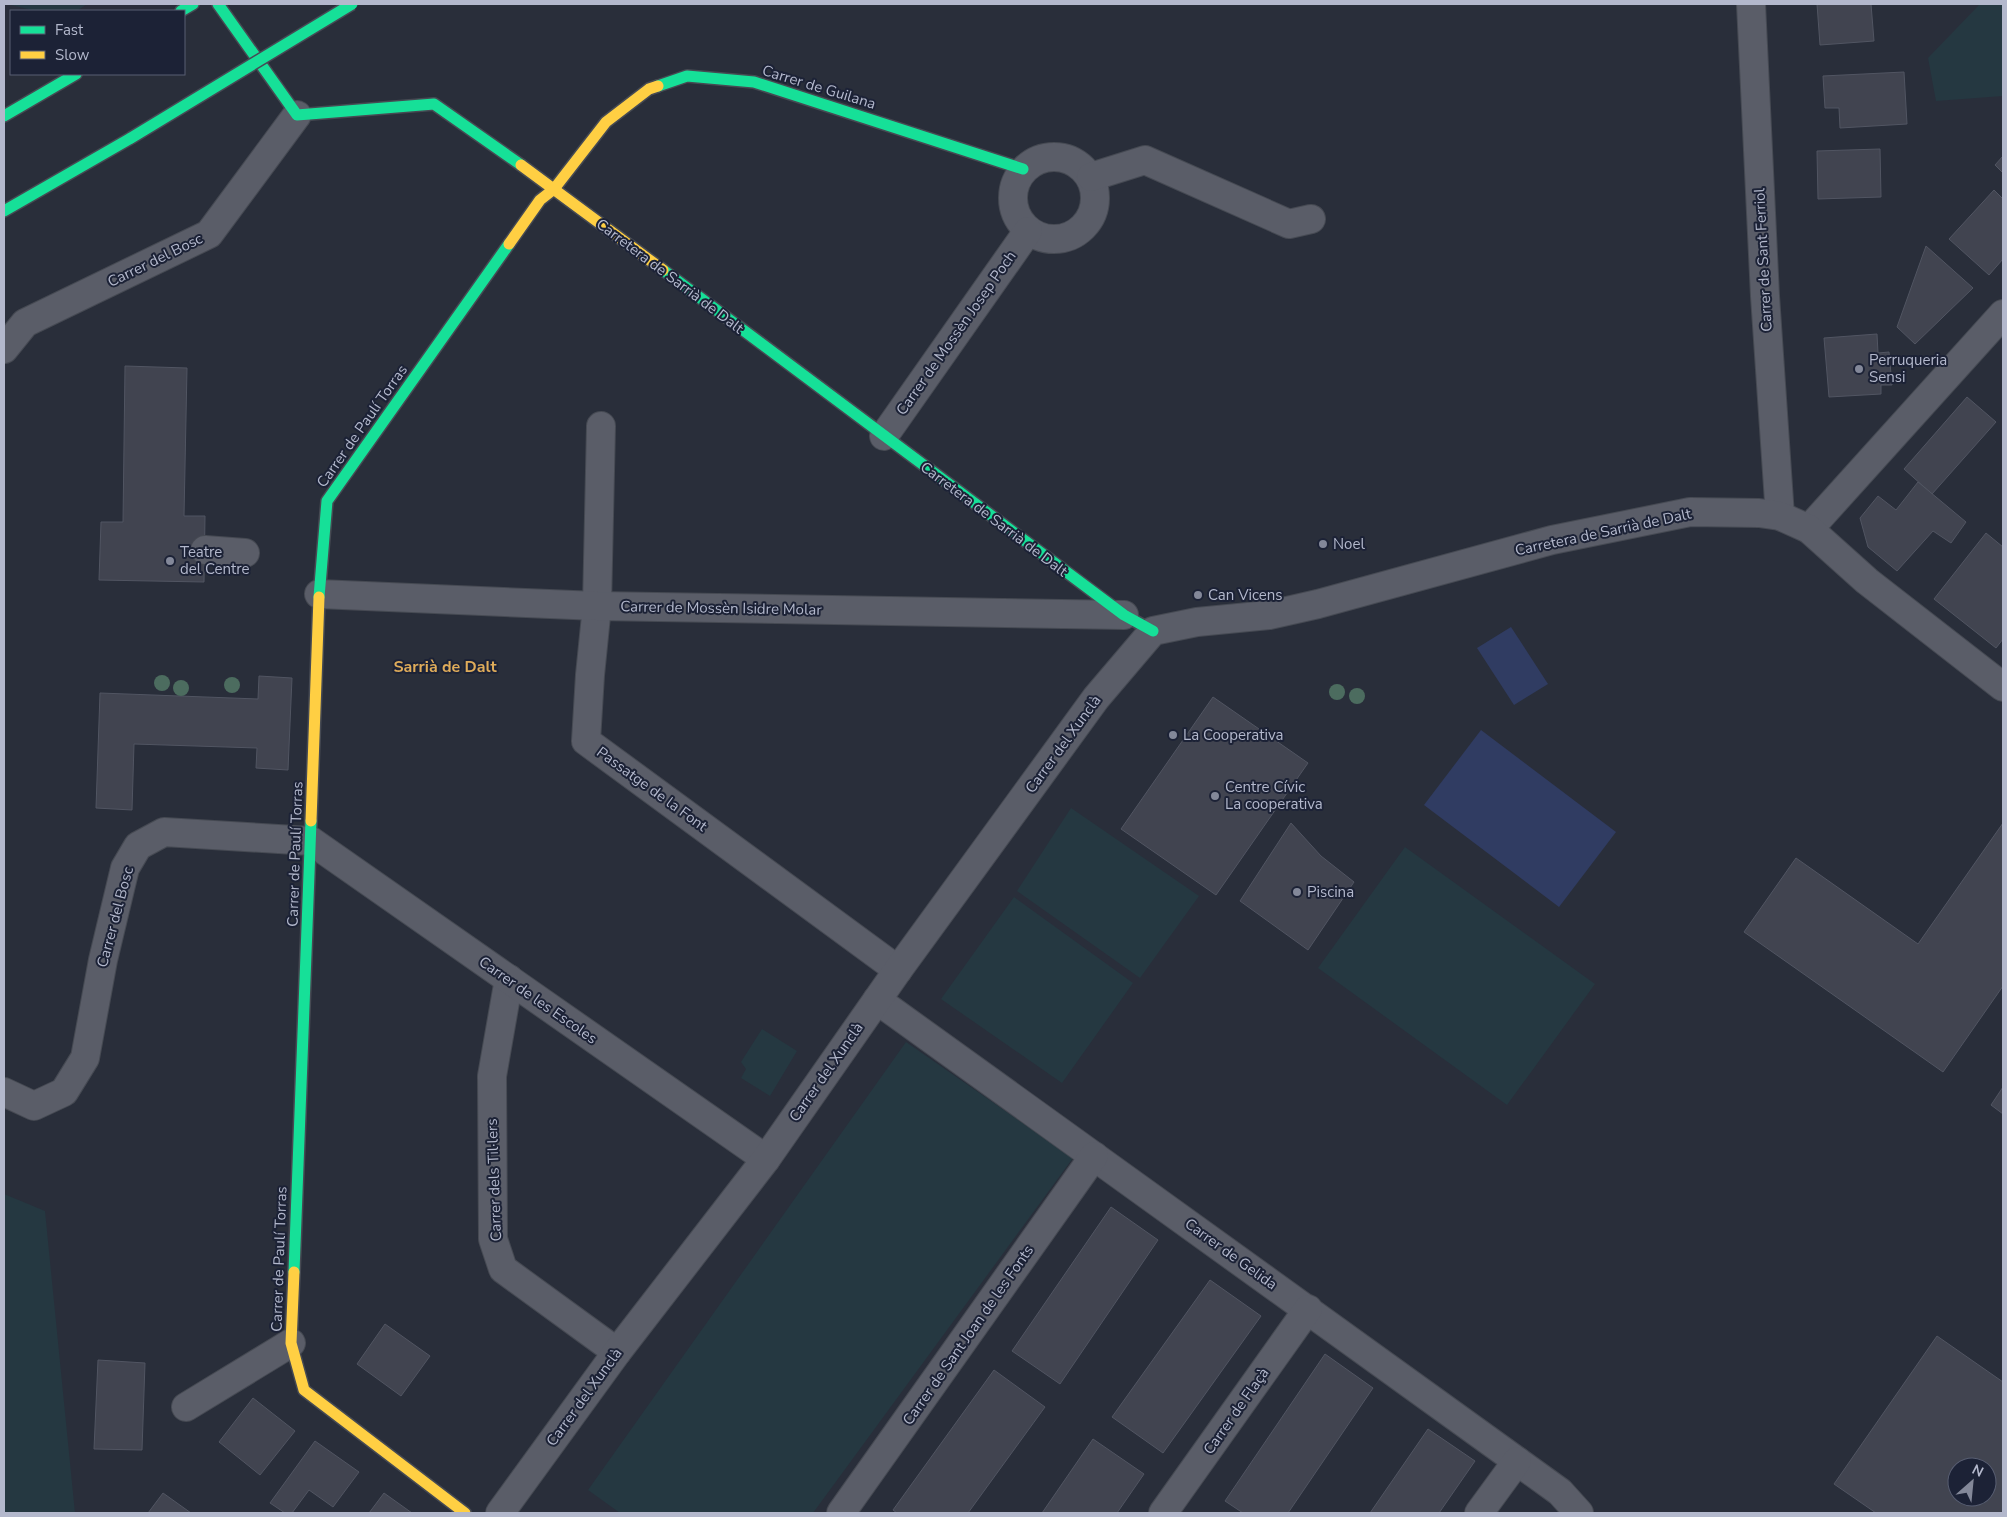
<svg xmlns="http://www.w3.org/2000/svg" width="2007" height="1517" font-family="'Nunito Sans',sans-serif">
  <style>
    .green { fill: #253841 }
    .water { fill: #303c62 }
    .building { fill: #414450; stroke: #515562; fill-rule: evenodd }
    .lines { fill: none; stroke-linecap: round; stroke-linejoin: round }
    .street-casing { stroke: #464a53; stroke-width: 30 }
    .fast-casing { stroke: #464a53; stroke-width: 14 }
    .slow-casing { stroke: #464a53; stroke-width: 14 }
    .street { stroke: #5a5d68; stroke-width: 28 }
    .fast { stroke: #16e098; stroke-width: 11 }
    .slow { stroke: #ffcf43; stroke-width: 11 }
    .fast-bridge-casing { stroke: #464a55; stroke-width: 14; stroke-linecap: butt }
    .fast-bridge { stroke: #16e098; stroke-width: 11 }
    .tree { fill: #4c6c5f }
    .poi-dot { fill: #838899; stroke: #1c2236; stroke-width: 2 }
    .labels { text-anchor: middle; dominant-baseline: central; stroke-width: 4; stroke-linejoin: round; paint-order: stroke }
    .street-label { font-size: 15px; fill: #b3b8cc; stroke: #1c2236 }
    .poi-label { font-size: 15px; fill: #b3b8cc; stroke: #1c2236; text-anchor: start }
    .neighbourhood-label { font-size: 16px; font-weight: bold; fill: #dfac5a; stroke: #1c2236 }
  </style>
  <rect width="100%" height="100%" fill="#292e3a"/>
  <!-- green -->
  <g class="green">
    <polygon points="7,4 87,4 77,11 36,11"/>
    <polygon points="1980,4 2003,4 2003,96 1936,101 1928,58"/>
    <polygon points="1071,808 1199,896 1140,978 1017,891"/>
    <polygon points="1405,847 1595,984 1507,1105 1318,968"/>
    <polygon points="1014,897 1133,983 1062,1083 941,999"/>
    <polygon points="762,1029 797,1051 770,1096 741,1078 746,1069 741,1062"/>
    <polygon points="906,1042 1073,1158 813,1513 620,1513 588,1490"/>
    <polygon points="4,1194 45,1211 75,1513 4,1513"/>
  </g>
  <!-- water -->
  <g class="water">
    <polygon points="1511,627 1548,684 1514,705 1477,648"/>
    <polygon points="1481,730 1616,832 1559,907 1424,805"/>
  </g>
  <!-- building -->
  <g class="building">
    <polygon points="1817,4 1871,4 1874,41 1820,45"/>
    <polygon points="1904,72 1907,124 1840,128 1839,108 1825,108 1823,76"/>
    <polygon points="1880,149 1881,197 1818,199 1817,151"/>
    <polygon points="2003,156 2003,173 1995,165"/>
    <polygon points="1994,190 2003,199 2003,259 1989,275 1949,239"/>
    <polygon points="1926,246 1973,288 1915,344 1897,327"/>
    <polygon points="1877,334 1878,353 1889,352 1892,385 1881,385 1881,394 1829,397 1824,338"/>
    <polygon points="125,366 187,368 184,516 205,516 204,582 99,580 101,522 123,522"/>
    <polygon points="1967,397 1996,422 1932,494 1904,469"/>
    <polygon points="1918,482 1966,522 1951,543 1933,531 1897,571 1868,547 1860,518 1878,496 1896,510"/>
    <polygon points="1986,533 2003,547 2003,639 1996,648 1934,599"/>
    <polygon points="259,676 292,678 288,770 256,768 257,748 134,744 132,810 96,808 100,693 258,699"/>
    <polygon points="1213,697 1308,763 1216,895 1121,829"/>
    <polygon points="1291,823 1321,856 1354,882 1308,950 1240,901"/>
    <polygon points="2003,823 2003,986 1943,1072 1744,932 1796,858 1918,944"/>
    <polygon points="2003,1087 2003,1114 1991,1105"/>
    <polygon points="1111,1207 1158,1240 1060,1384 1012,1351"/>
    <polygon points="1210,1280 1261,1316 1163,1453 1112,1417"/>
    <polygon points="385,1324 430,1356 401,1396 357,1364"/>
    <path d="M 1937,1336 L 2003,1382 L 2003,1513 L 1876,1513 L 1834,1484 ZM 1957,1467 L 1987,1467 L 1987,1497 L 1957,1497 Z"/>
    <polygon points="1325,1354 1373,1388 1288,1513 1243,1513 1225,1501"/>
    <polygon points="98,1360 145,1363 142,1450 94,1449"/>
    <polygon points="994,1370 1045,1407 968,1513 897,1513 893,1510"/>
    <polygon points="253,1398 295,1431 260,1475 219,1442"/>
    <polygon points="1428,1429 1475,1461 1439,1513 1370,1513"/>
    <polygon points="1093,1439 1144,1474 1117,1513 1042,1513"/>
    <polygon points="315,1441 359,1472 333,1507 309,1490 292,1513 285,1513 270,1503"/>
    <polygon points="163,1493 191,1513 148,1513"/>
    <polygon points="384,1493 412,1513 369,1513"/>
  </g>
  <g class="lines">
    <defs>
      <g id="street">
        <polyline points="1751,4 1765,296 1780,516"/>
        <circle cx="1054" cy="198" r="41"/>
        <polyline points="1091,177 1145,160 1289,224 1311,219"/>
        <polyline points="4,349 25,323 209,234 297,115"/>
        <polyline points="601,426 597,606 590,675 586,741 898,970"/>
        <polyline points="884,436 1028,231"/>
        <polyline points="1809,529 2003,314"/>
        <polyline points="205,550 245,553"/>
        <polyline points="319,594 597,606 1124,615"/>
        <polyline points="509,979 492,1076 493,1239 503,1269 617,1352"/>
        <polyline points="877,1000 1517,1461 1560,1492 1579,1513"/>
        <polyline points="4,1092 34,1106 64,1092 85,1058 103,960 125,868 138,846 164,832 311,841 766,1159"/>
        <polyline points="186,1407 291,1343"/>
        <polyline points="500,1513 617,1352 766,1159 898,970 1096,698 1153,631 1197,622 1269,615 1318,604 1552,540 1690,512 1759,513 1780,516 1809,529 1867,581 2003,687"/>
        <polyline points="841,1513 1094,1156"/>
        <polyline points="1163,1513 1308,1309"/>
        <polyline points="1479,1513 1517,1461"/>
      </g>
      <g id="fast">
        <polyline points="218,4 297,115 434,104 521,165"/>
        <polyline points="181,11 193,4"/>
        <polyline points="658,86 687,76 754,82 1023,169"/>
        <polyline points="4,116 76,74"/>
        <polyline points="4,211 131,138"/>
        <polyline points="663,270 1124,615 1153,631"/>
        <polyline points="319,597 327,501 509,244"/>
        <polyline points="294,1272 311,821"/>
      </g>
      <g id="slow">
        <polyline points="521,165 663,270"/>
        <polyline points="509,244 540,200 554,189 606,122 649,89 658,86"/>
        <polyline points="311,821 319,597"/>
        <polyline points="294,1272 291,1343 304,1390 465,1513"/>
      </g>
    </defs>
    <!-- street casing -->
    <use href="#street" class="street-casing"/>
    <!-- fast casing -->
    <use href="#fast" class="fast-casing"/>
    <!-- slow casing -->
    <use href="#slow" class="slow-casing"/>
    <!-- street -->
    <use href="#street" class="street"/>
    <!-- fast -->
    <use href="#fast" class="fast"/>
    <!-- slow -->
    <use href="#slow" class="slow"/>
    <defs>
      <polyline id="fast-bridge" points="131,138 352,4"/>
    </defs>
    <!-- fast-bridge casing -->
    <use href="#fast-bridge" class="fast-bridge-casing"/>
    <!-- fast-bridge -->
    <use href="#fast-bridge" class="fast-bridge"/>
  </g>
  <!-- trees -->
  <g class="tree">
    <circle cx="162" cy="683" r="8"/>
    <circle cx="232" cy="685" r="8"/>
    <circle cx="181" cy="688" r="8"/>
    <circle cx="1337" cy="692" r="8"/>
    <circle cx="1357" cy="696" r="8"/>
  </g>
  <!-- markers -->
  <g class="poi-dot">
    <circle cx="1859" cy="369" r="5"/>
    <circle cx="1323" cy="544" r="5"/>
    <circle cx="170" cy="561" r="5"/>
    <circle cx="1198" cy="595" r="5"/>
    <circle cx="1173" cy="735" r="5"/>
    <circle cx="1215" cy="796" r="5"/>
    <circle cx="1297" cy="892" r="5"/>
  </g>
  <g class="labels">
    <!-- street labels -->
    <g class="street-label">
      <text transform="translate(819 87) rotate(17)">Carrer de Guilana</text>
      <text transform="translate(155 260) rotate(-26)">Carrer del Bosc</text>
      <text transform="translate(1763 260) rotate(-93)">Carrer de Sant Ferriol</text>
      <text transform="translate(670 276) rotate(37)">Carretera de Sarrià de Dalt</text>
      <text transform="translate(956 333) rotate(-55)">Carrer de Mossèn Josep Poch</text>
      <text transform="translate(362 426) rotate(-55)">Carrer de Paulí Torras</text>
      <text transform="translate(994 519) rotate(37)">Carretera de Sarrià de Dalt</text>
      <text transform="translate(1603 532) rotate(-12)">Carretera de Sarrià de Dalt</text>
      <text transform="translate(721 608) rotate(1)">Carrer de Mossèn Isidre Molar</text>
      <text transform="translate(1063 744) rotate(-54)">Carrer del Xunclà</text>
      <text transform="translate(652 789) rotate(36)">Passatge de la Font</text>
      <text transform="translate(295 854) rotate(-88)">Carrer de Paulí Torras</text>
      <text transform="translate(115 917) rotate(-75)">Carrer del Bosc</text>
      <text transform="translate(538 1000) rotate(35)">Carrer de les Escoles</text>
      <text transform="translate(826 1072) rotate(-55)">Carrer del Xunclà</text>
      <text transform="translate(494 1180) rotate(-92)">Carrer dels Til·lers</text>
      <text transform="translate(1231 1254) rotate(36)">Carrer de Gelida</text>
      <text transform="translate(279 1259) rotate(-88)">Carrer de Paulí Torras</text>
      <text transform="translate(968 1335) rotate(-55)">Carrer de Sant Joan de les Fonts</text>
      <text transform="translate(584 1397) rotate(-54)">Carrer del Xunclà</text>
      <text transform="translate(1236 1411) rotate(-55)">Carrer de Flaçà</text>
    </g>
    <!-- poi labels -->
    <g class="poi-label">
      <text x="1869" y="360">Perruqueria<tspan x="1869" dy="17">Sensi</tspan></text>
      <text x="1333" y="544">Noel</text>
      <text x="180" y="552">Teatre<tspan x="180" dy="17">del Centre</tspan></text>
      <text x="1208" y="595">Can Vicens</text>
      <text x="1183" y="735">La Cooperativa</text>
      <text x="1225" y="787">Centre Cívic<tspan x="1225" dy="17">La cooperativa</tspan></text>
      <text x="1307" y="892">Piscina</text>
    </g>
    <!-- neighbourhood labels -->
    <g class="neighbourhood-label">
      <text x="445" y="667">Sarrià de Dalt</text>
    </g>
  </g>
  <!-- border -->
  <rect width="2007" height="1517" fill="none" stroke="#b3b8cc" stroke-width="10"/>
  <!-- legend -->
  <rect x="10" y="10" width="175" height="65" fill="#1c2236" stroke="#585e72"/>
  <rect x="20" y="26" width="25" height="8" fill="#16e098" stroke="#585e72"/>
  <text x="55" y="35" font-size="15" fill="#b3b8cc">Fast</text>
  <rect x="20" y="51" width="25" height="8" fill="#ffcf43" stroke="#585e72"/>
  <text x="55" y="60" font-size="15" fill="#b3b8cc">Slow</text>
  <!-- north arrow -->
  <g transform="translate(1972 1482) rotate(27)"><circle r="24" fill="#1c2236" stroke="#585e72"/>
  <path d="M0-4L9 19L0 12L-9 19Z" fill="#838899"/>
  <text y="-8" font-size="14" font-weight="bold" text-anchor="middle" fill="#b3b8cc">N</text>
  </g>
</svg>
